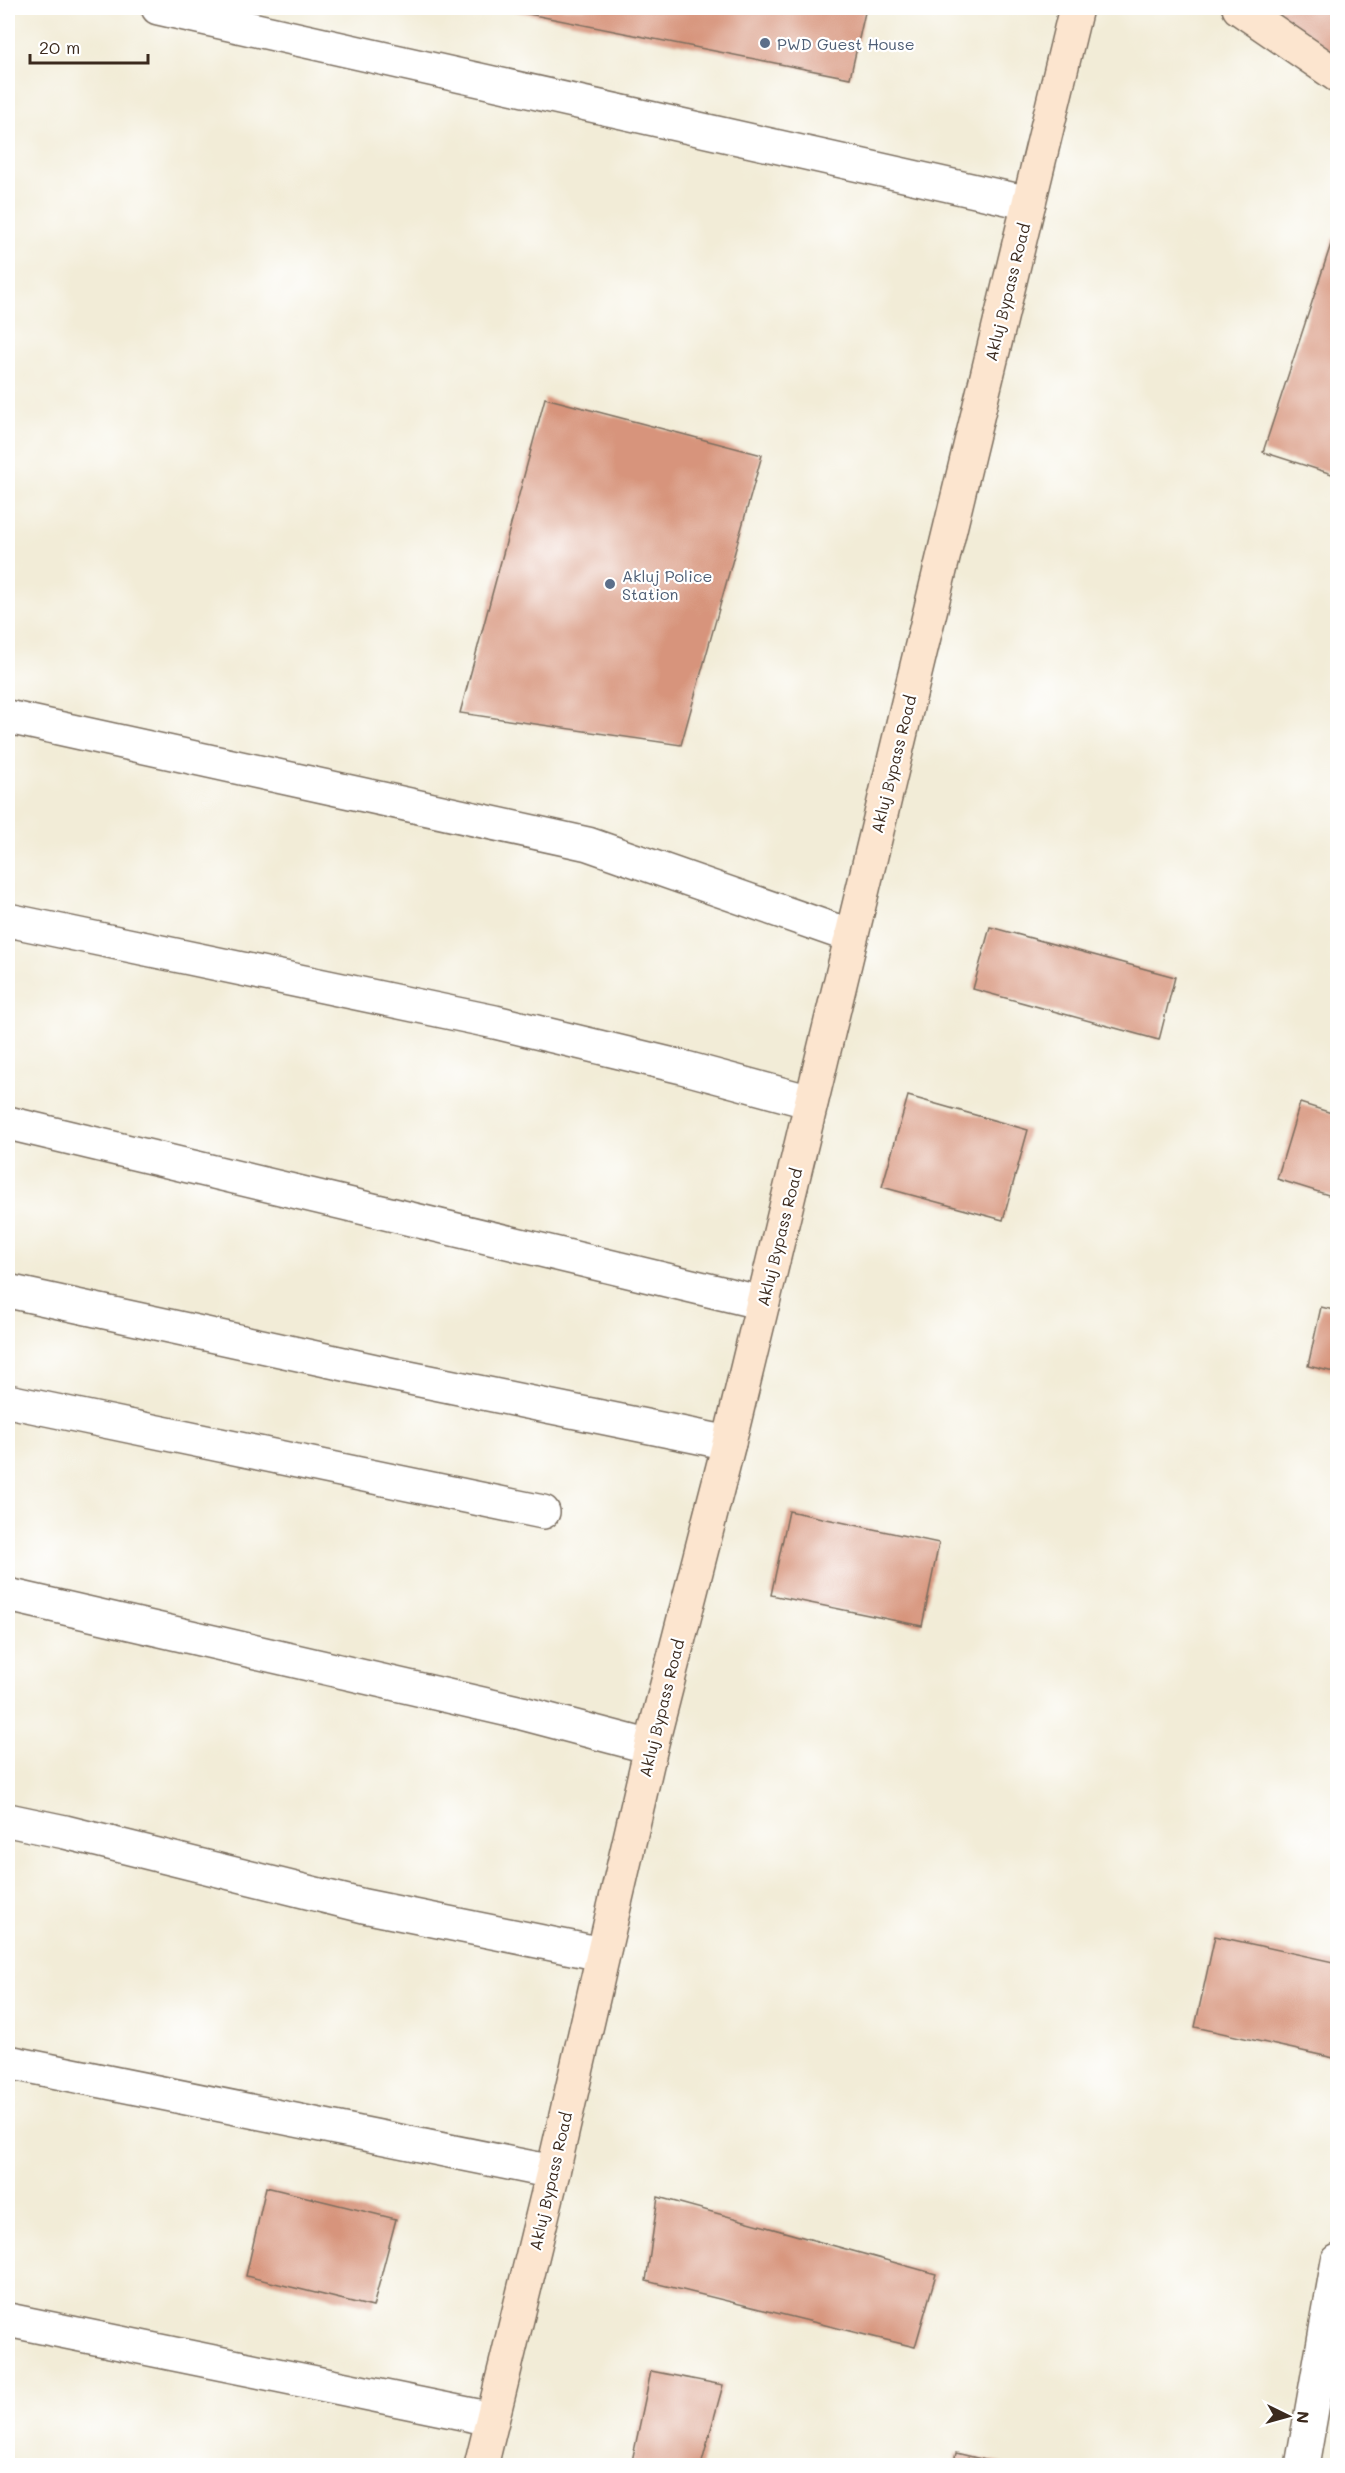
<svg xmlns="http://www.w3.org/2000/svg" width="1345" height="2473" font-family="Mali,sans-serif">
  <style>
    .building { fill: #d7947c }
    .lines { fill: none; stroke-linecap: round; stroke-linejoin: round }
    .street-casing { stroke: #7b6e5f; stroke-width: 36 }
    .secondary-casing { stroke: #7b6e5f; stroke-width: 36 }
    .street { stroke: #fff; stroke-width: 33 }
    .secondary { stroke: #fce5cf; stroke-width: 33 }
    .service-dot { fill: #5c6f8a; stroke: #fff; stroke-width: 2 }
    .labels { text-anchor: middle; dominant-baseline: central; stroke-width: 4.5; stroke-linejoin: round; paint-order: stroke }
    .service-label { font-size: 16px; fill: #4e5e75; stroke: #fff; text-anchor: start }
    .street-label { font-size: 16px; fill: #3b2a1e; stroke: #fff }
  </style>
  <rect width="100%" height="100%" fill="#fff"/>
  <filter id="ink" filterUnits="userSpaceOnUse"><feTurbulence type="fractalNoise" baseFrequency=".0167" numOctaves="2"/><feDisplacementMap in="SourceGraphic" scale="12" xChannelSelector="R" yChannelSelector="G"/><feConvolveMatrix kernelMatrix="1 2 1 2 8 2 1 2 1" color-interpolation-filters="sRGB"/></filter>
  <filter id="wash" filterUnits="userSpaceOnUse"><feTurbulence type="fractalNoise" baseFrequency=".008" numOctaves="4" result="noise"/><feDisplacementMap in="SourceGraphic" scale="24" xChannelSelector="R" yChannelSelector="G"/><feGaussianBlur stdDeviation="1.35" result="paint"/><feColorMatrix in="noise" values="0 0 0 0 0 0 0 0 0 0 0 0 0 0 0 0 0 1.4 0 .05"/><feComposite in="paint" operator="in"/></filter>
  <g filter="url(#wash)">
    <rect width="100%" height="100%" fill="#f2ecd7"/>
    <g id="blocks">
      <!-- building -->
      <g class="building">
        <polygon points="499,8 866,8 850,78"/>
        <polygon points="1239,8 1338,8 1338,76"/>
        <polygon points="1333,238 1338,240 1338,476 1263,452"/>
        <polygon points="545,398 762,455 681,745 460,713"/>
        <polygon points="990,927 1175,977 1159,1040 973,989"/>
        <polygon points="908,1096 1028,1130 1003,1220 882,1187"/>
        <polygon points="1300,1103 1338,1115 1338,1198 1277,1179"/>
        <polygon points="1321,1307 1338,1311 1338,1373 1308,1366"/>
        <polygon points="789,1511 939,1543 922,1626 771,1595"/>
        <polygon points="1215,1936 1338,1963 1338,2041 1334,2058 1195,2027"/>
        <polygon points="266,2187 396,2219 373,2307 246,2276"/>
        <polygon points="658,2197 936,2274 915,2347 646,2281"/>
        <polygon points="651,2371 723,2385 701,2466 631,2466"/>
        <polygon points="956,2453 1007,2465 1007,2466 953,2466"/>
      </g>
    </g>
  </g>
  <g filter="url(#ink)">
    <use href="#blocks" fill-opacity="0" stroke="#7b6e5f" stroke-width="1.5"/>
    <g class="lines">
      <defs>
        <g id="street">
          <polyline points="158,8 1029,203"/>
          <polyline points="8,717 588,844 851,936"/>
          <polyline points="8,920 495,1022 682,1067 811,1102"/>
          <polyline points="8,1123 763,1303"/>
          <polyline points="8,1291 390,1374 729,1443"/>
          <polyline points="8,1401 543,1512"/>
          <polyline points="8,1595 522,1713 651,1747"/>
          <polyline points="8,1820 65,1832 364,1906 602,1954"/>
          <polyline points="8,2062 553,2172"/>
          <polyline points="8,2320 492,2419"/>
          <polyline points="1302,2466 1338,2261"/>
        </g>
        <g id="secondary">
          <polyline points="1239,8 1338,76"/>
          <polyline points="481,2466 553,2172 651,1747 729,1443 1076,8"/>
        </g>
      </defs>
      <!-- street casing -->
      <use href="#street" class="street-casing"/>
      <!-- secondary casing -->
      <use href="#secondary" class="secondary-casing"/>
      <!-- street -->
      <use href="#street" class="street"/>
      <!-- secondary -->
      <use href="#secondary" class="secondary"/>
    </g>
  </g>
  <!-- markers -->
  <g class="service-dot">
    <circle cx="765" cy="43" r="6"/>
    <circle cx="610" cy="584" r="6"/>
  </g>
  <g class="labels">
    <!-- service labels -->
    <g class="service-label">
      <text x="777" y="43">PWD Guest House</text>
      <text x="622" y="575">Akluj Police<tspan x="622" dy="18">Station</tspan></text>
    </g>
    <!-- street labels -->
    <g class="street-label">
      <text transform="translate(1007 292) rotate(-76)">Akluj Bypass Road</text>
      <text transform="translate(893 764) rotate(-76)">Akluj Bypass Road</text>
      <text transform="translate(779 1237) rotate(-76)">Akluj Bypass Road</text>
      <text transform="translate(661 1708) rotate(-76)">Akluj Bypass Road</text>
      <text transform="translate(550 2181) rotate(-77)">Akluj Bypass Road</text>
    </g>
  </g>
  <!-- margin -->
  <rect width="1345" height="2473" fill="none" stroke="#fff" stroke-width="30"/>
  <!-- north arrow -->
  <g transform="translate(1288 2416) rotate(95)" stroke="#ffffff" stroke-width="4.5" paint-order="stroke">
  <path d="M0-4.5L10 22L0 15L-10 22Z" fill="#3b2a1e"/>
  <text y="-9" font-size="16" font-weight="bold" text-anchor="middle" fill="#3b2a1e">N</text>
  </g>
  <!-- scale -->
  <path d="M30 54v9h118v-9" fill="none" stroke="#3b2a1e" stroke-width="3"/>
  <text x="39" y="54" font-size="18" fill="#3b2a1e" stroke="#ffffff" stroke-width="4.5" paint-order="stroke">20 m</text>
</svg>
